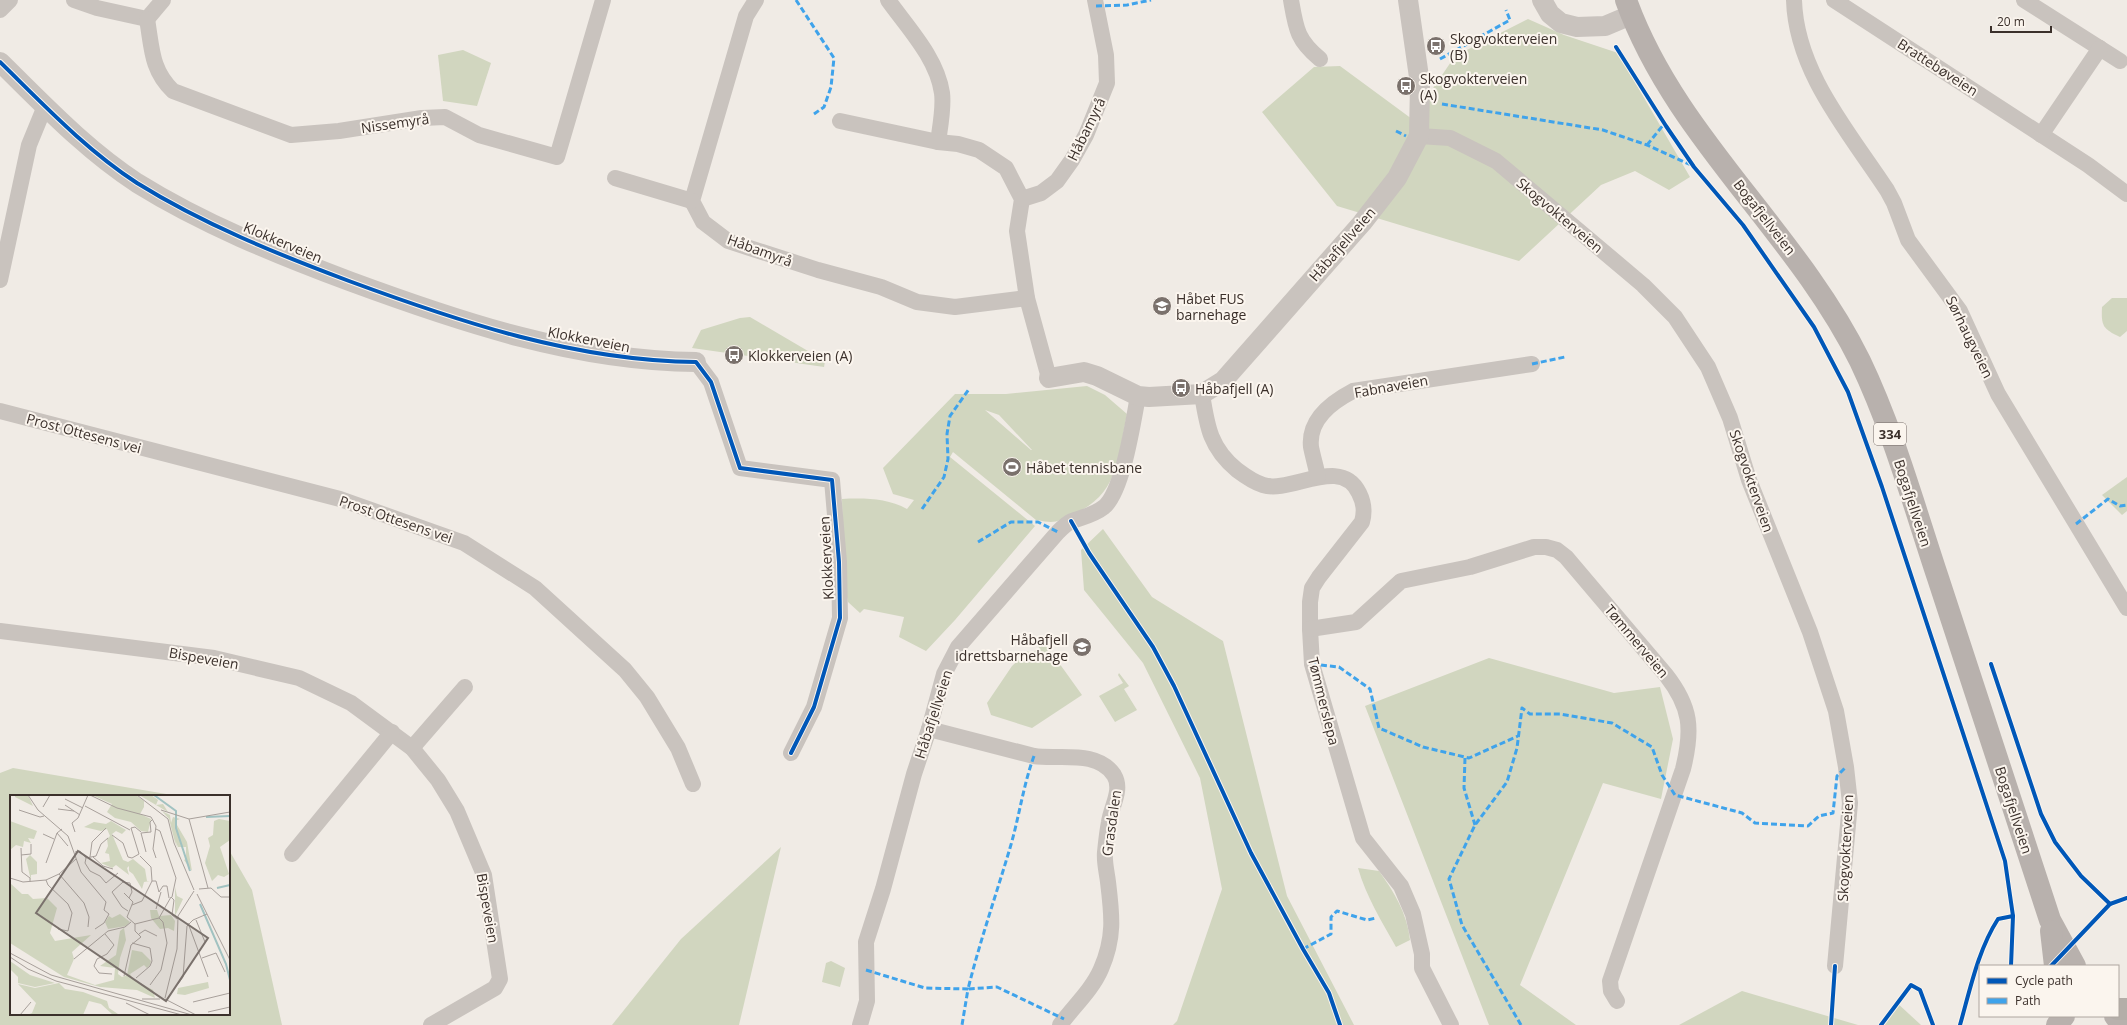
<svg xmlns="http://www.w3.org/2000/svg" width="2127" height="1025" font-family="'Open Sans',sans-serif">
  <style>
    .green { fill: #d1d6bf; fill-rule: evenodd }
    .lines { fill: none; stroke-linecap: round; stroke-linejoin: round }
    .minor { stroke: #c9c3be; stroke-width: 16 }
    .tertiary { stroke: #c9c3be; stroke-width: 20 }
    .primary { stroke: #b8b1ad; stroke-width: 22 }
    .trunk { stroke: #b4aea8; stroke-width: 22 }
    .quiet { stroke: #3fa3eb; stroke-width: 3; stroke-dasharray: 6 3; stroke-linecap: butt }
    .cycleway-casing { stroke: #fbf5ee; stroke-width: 6 }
    .cycleway { stroke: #0057b8; stroke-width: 4 }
    .labels { text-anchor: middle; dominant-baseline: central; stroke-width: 4; stroke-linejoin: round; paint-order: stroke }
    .shield { fill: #fbf5ee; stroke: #756b66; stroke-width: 1 }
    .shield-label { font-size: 13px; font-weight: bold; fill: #3b302b }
    .poi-label { font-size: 14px; fill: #3b302b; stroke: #fbf5ee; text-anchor: start }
    .street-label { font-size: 14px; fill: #3b302b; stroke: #fbf5ee }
    .inset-river { fill: none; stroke: #a1c2c1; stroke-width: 2 }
    .inset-road { fill: none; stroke: #a8a09b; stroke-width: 1 }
    .view { fill: #7a716c; fill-opacity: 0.15; stroke: #7a716c; stroke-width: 2 }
    .inset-edge { fill: none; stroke: #3b302b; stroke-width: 2 }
  </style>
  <rect width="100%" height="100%" fill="#f0ebe5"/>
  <!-- green -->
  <g class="green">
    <polygon points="1528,19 1564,35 1618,53 1690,177 1669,190 1635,171 1601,185 1519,261 1337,206 1262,112 1314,67 1340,66 1412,119 1455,56"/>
    <polygon points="463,50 491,63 477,106 443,101 438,55"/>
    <path d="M 2112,298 L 2127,298 L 2127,331 L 2120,337 C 2103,329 2101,326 2102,307 Z"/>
    <polygon points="750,317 825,361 824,367 692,348 701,330 740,318"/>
    <path d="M 1087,386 L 1105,395 L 1127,414 C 1118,457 1119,494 1074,514 C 1056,522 1056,524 1036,520 L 953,452 L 950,457 L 1035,526 L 955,620 L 926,651 L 899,637 L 904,617 L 864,609 L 860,613 L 848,602 L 844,582 L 842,499 C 864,498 887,498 907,509 L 914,500 L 893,494 L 883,468 L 955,394 L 1006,394 ZM 985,410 L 999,415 L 1032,450 L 1031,450 Z"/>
    <polygon points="2127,477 2127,511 2122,515 2102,495"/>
    <polygon points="1103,529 1152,597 1223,641 1287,896 1354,1025 1173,1025 1177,1021 1222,889 1200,778 1143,663 1084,590 1081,550"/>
    <polygon points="1044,642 1082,695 1032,728 991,715 987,703 1012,666 1028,651 1030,654 1039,648 1038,645"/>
    <polygon points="1489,658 1614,693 1660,687 1673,739 1661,799 1603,783 1520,985 1576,1025 1489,1025 1365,706"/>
    <polygon points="1119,673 1129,686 1124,689 1137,710 1115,722 1099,696 1123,683 1118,675"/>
    <polygon points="13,768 178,796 11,796 11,1014 229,1014 229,850 252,890 282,1025 0,1025 0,773"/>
    <polygon points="781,847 739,1025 612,1025 681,939"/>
    <path d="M 1358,868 L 1379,871 C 1394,892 1407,913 1410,940 L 1396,947 C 1382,922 1366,896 1358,868 Z"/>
    <polygon points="831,961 845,968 840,987 822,982 826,963"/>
    <polygon points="1742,991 1858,1025 1679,1025"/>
    <polygon points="1896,1002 1921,1025 1880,1025"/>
  </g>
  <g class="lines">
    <!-- minor -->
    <g class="minor">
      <polyline points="74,0 97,8 147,19 163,0"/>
      <polyline points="756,0 746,16 692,201 703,222 728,241 818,270 881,287 917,302 955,307 1027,298"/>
      <path d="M 888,0 C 908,28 937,58 942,93 C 944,108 940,127 938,142"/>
      <path d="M 1291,0 C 1296,29 1297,40 1320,59"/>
      <path d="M 1794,0 C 1796,72 1849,132 1887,190 L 1894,203 L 1908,240 L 1960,311 L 1998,394 L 2127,608"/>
      <polyline points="1834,0 2088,165 2127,194"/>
      <polyline points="2024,0 2120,61"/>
      <polyline points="0,10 10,0"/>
      <path d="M 147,19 C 152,48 151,70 173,91 L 291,135 L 339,131 L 422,118 L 445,117 L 479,135 L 557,157 L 603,0"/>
      <polyline points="840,121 938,142 958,144 979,150 1006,168 1022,199 1017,231 1027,298 1049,378"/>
      <polyline points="2041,135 2100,48"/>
      <polyline points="1419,136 1450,138 1496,161 1643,285 1675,317 1708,367 1730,418 1749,480 1810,632 1836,711 1846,767 1850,803 1835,966"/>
      <polyline points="615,178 692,201"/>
      <polyline points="1022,199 1041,193 1057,181 1072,160 1086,135 1107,83 1106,55 1095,0"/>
      <polyline points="0,280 29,145 45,106"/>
      <polyline points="696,362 711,382 740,468 832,480 839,562 840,618 814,707 791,753"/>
      <path d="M 1202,394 C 1207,426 1210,448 1237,470 C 1245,476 1253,482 1263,485 C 1291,494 1341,455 1359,493 C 1364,503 1365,511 1362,522 L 1319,577 L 1312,588 L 1310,602 L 1310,629 L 1312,664 L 1363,838 L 1401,886 L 1413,914 L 1422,954 L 1422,968 L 1451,1025"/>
      <polyline points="0,411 340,499 464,543 535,588 625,670 647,697 678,748 693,784"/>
      <path d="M 1318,477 C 1316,467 1313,457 1311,447 C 1308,419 1332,402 1353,391 L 1532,364"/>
      <path d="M 1310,629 L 1356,622 L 1401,581 L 1470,567 L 1534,547 L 1546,547 L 1557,550 L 1566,557 L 1666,675 C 1691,707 1693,729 1683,769 L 1610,981 L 1611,991 L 1617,1001"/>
      <polyline points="0,631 214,658 299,678 351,703 412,748 438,780 457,811 484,875 500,979 495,988 431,1025"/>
      <path d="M 929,729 L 1034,756 C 1058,760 1097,749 1114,775 C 1123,790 1111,806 1109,822 C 1107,832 1106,842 1105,852 C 1104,862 1107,873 1108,882 C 1112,915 1115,937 1101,969 C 1092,990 1073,1007 1060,1025"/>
      <polyline points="412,748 465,687"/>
      <polyline points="292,854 392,732"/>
      <path d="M 860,1025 L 867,1001 L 866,942 L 883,889 L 914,774 L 929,729 L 944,674 L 958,647 L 1058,532 C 1062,528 1067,523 1072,521 C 1083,517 1094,515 1104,507 C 1123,491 1133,422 1138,396"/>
    </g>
    <!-- tertiary -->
    <g class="tertiary">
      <polyline points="1542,0 1550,14 1561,23 1577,27 1605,26 1631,15"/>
      <path d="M 0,62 C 44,105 85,149 137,183 C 203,224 277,254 349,281 C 460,322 576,361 696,362"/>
      <polyline points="1049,378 1084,372 1097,376 1138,396 1149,397 1202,394 1223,381 1362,223 1397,178 1419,136 1420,84 1408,0"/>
    </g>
    <!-- primary -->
    <g class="primary">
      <path d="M 1626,0 C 1675,137 1796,231 1860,361 C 1893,430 1914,506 1938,578 C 1975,692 2012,806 2050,920 L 2075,966"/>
      <polyline points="2051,931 2055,966"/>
      <polyline points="2115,1016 2122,1025"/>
      <polyline points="2057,1025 2064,1016"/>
    </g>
    <!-- trunk -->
    <polyline class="trunk" points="2118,1009 2127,1009"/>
    <!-- quiet -->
    <g class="quiet">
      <polyline points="796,0 834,58 831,87 824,107 814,114"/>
      <polyline points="1096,6 1127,5 1151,0"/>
      <polyline points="1440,59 1510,20 1506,10"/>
      <polyline points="1442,104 1603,130 1647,145 1691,165"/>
      <polyline points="1396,131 1406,136"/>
      <polyline points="1647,145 1664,124"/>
      <polyline points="1532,364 1565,357"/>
      <polyline points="922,509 944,477 948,459 947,434 950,416 969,389"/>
      <polyline points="2076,524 2108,499 2120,506 2127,505"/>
      <polyline points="978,542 1011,522 1038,522 1058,532"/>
      <polyline points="1312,664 1339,667 1370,689 1379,728 1423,747 1469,758 1518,736"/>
      <path d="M 1034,756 C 1023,786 1019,818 1010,848 C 996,895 980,941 968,989 L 997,987 L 1064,1019"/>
      <polyline points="1465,758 1464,788 1475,825"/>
      <polyline points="1303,949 1331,934 1331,917 1337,911 1367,920 1376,918"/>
      <polyline points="866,970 925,988 968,989 962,1025"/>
      <polyline points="1521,1025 1462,925 1449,879 1475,825 1507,782 1517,748 1522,708 1530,714 1560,714 1612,723 1652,747 1662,775 1675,795 1742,813 1755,823 1808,826 1819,816 1833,813 1837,776 1846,767"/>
    </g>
    <defs>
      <g id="cycleway">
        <polyline points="1616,47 1666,126 1694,167 1743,225 1814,327 1848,392 1882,487 2005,861 2013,916 2011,966"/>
        <path d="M 0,62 C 44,105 85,149 137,183 C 203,224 277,254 349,281 C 460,322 576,361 696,362 L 711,382 L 740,468 L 832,480 L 839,562 L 840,618 L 814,707 L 791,753"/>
        <polyline points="1071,521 1089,553 1153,647 1174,686 1251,853 1303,949 1329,993 1340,1025"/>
        <polyline points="1991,664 2041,814 2055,842 2081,876 2110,904"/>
        <polyline points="2051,966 2110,904 2127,898"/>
        <polyline points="1831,1025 1835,966"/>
        <polyline points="1881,1025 1911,985 1920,990 1933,1025"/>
        <path d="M 1960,1025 C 1970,990 1978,950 1998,919 L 2013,916"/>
      </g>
    </defs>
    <!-- cycleway casing -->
    <use href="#cycleway" class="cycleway-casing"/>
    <!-- cycleway -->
    <use href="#cycleway" class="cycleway"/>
  </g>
  <!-- icons -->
  <defs>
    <symbol id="bus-disc" viewBox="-11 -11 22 22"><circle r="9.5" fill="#7a716c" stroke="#fbf5ee"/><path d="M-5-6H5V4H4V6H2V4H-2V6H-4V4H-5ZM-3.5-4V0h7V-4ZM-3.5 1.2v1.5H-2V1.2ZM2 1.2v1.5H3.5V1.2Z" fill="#fff"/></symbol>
    <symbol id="school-disc" viewBox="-11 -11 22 22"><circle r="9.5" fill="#7a716c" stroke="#fbf5ee"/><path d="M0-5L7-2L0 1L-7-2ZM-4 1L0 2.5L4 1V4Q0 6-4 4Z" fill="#fff"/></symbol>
    <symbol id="stadium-disc" viewBox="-11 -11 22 22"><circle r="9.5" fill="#7a716c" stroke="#fbf5ee"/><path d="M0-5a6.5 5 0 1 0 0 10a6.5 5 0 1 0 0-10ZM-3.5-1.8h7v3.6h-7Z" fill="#fff"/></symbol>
  </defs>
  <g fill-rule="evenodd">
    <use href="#bus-disc" x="1425" y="35" width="22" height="22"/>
    <use href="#bus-disc" x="1395" y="75" width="22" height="22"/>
    <use href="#school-disc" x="1151" y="295" width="22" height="22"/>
    <use href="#bus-disc" x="723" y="344" width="22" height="22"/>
    <use href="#bus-disc" x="1170" y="377" width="22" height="22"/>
    <use href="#stadium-disc" x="1001" y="456" width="22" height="22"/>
    <use href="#school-disc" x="1071" y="636" width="22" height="22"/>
  </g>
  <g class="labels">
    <!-- shield labels -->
    <rect class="shield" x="1874" y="423" width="32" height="22" rx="3"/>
    <g class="shield-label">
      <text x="1890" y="434">334</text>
    </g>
    <!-- poi labels -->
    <g class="poi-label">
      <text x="1450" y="38">Skogvokterveien<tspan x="1450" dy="16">(B)</tspan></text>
      <text x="1420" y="78">Skogvokterveien<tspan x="1420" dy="16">(A)</tspan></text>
      <text x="1176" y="298">Håbet FUS<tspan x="1176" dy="16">barnehage</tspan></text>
      <text x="748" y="355">Klokkerveien (A)</text>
      <text x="1195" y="388">Håbafjell (A)</text>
      <text x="1026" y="467">Håbet tennisbane</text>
      <text x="1068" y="639" text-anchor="end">Håbafjell<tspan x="1068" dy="16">idrettsbarnehage</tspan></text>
    </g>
    <!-- street labels -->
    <g class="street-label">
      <text transform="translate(1938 67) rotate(33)">Brattebøveien</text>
      <text transform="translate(395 123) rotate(-8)">Nissemyrå</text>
      <text transform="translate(1086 129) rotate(-64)">Håbamyrå</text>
      <text transform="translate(1560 215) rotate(40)">Skogvokterveien</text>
      <text transform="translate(1765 217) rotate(52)">Bogafjellveien</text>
      <text transform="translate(283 242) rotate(23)">Klokkerveien</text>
      <text transform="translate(1342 244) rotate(-49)">Håbafjellveien</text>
      <text transform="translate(760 250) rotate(20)">Håbamyrå</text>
      <text transform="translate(1970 337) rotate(64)">Sørhaugveien</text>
      <text transform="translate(589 339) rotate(11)">Klokkerveien</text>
      <text transform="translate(1391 386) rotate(-10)">Fabnaveien</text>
      <text transform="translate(84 433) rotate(15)">Prost Ottesens vei</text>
      <text transform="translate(1752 481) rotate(71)">Skogvokterveien</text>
      <text transform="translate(1913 503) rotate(72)">Bogafjellveien</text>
      <text transform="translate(396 519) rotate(19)">Prost Ottesens vei</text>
      <text transform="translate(826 558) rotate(-93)">Klokkerveien</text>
      <text transform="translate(1637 641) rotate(50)">Tømmerveien</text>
      <text transform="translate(204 658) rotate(10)">Bispeveien</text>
      <text transform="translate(1324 701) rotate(76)">Tømmerslepa</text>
      <text transform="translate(933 714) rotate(-72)">Håbafjellveien</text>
      <text transform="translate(2014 810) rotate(72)">Bogafjellveien</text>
      <text transform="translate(1111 823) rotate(-82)">Grasdalen</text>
      <text transform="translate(1845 848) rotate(-87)">Skogvokterveien</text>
      <text transform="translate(488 908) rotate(80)">Bispeveien</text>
    </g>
  </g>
  <!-- overview -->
  <g transform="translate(10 795)">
    <rect width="220" height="220" fill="#f0ebe5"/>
    <path d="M 5,0 L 18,0 L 23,11 L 5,2 ZM 82,0 L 126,0 L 134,6 L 134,12 L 130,19 L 141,24 L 138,37 L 131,36 L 121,27 L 105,23 L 97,17 L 102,9 ZM 129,0 L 141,0 L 148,5 L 146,10 L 153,9 L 158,17 ZM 152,16 L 160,20 L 161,28 L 163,22 L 170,24 L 167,25 L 167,30 L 177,47 L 182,76 L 174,65 L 176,64 L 176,52 L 168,52 L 165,45 L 168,54 L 165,47 L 159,24 ZM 209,24 L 220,26 L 220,45 L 210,52 L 219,79 L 214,82 L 208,80 L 202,86 L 195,68 L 200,51 L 198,43 L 203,40 L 204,26 ZM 0,26 L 27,36 L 24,44 L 18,43 L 21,48 L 14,46 L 13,52 L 6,50 L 0,55 ZM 101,26 L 116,35 L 112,39 L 106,36 L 102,39 L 113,65 L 118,67 L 123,64 L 135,74 L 137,86 L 140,86 L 134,87 L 132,94 L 123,79 L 119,76 L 119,71 L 117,73 L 119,80 L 106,70 L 102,73 L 91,68 L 100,66 L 99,59 L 95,58 L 98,51 L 97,44 L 100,41 L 97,34 L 91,36 L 74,32 L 84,27 L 96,29 ZM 20,60 L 27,67 L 27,79 L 21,80 L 21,86 L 16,64 ZM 0,88 L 12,99 L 18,99 L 23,104 L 37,103 L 47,113 L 40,138 L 45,146 L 81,140 L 62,157 L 64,164 L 57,180 L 85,190 L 104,185 L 105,173 L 90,171 L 106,160 L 110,136 L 114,133 L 116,145 L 110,163 L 108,179 L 112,182 L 117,180 L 122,155 L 132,157 L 141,166 L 140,170 L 137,173 L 134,170 L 120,179 L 123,184 L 143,195 L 145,203 L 127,195 L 90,192 L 54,182 L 0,148 ZM 165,92 L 167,101 L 173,104 L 165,121 ZM 140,115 L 147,115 L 149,121 L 161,120 L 165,126 L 164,136 L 158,133 L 150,134 L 141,123 ZM 110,119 L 120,127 L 116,131 L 98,134 L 95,127 L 99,121 L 102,123 ZM 0,166 L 20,180 L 45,188 L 25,192 L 8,188 L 8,182 L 0,174 ZM 198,187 L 199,193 L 175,200 L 167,199 L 168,193 ZM 49,188 L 55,194 L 73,197 L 97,206 L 99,213 L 108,219 L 102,219 L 91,209 L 79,206 L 73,220 L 17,220 L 22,218 L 26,208 L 8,189 L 25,193 Z" fill="#d1d6bf"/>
    <path class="inset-river" d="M 144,0 L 166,16 L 166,33 L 180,76M 196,22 L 220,21M 207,93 L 220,90M 190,109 L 216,169 L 220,185"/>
    <path class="inset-road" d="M 18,0 L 28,15 L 58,41 L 71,77 L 96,107 L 94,115 L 99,119 L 94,128 L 85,134M 80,0 L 107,13 L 141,22 L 146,31 L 143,54 L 146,63M 127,0 L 158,24 L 164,48 L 184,95M 55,4 L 73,13M 55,10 L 70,20M 75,11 L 120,35M 33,12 L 40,0M 48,14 L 64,16M 9,15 L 30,22 L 34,21M 151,15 L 179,24 L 220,17M 179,24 L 198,93M 146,34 L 150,36 L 166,83 L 162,102M 65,37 L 62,28 L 68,23 L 78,0M 47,38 L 58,51M 33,39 L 44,44M 102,40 L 113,48 L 118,62 L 122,63 L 129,59 L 121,33 L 125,32 L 131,37M 11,53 L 12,77 L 20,83 L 20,87M 65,57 L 70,56 L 76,63 L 86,61 L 91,49 L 98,43M 136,57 L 131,38 L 141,37 L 140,27 L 143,24M 11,60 L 21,59 L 21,49M 80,62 L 82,47 L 96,33M 83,62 L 93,71 L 103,74M 76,63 L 75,68 L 80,76 L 90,81 L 96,88 L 108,78M 36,68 L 47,38 L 52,34M 49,79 L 74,108 L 79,122 L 78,132M 0,83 L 13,87 L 36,85 L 49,79 L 66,64M 36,85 L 38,90 L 58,109 L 62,118 L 58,136 L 48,134M 142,86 L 146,86 L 149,97 L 153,91 L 157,91 L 159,103M 189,94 L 201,93 L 211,102 L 220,102M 114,98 L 123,107 L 117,122 L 125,129 L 149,123 L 161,102 L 164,105 L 162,120 L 167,124M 187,99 L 220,165M 122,110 L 132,106 L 142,86 L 141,72 L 130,61M 146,114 L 151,97M 118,116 L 112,112 L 102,97 L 113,87 L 120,88 L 122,97 L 119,103M 186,125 L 195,147M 178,128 L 198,182M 95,139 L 104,150 L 97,159 L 87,164 L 84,171 L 89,178 L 102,179M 129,139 L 135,135 L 147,141M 122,148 L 140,153 L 142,166 L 140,171 L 126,183M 0,158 L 41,180 L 182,220M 0,162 L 18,174 L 46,186 L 172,220M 192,163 L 206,158 L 215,177M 64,164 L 98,136 L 115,132 L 121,127M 114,181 L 121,150 L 131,142 L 125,136 L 125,129M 168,189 L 173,182 L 177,131 L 183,125 L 197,119M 140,190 L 151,175 L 157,148 L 153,127 L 149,123M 155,203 L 167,154 L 168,121 L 184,96M 132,204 L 150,204M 155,204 L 186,220M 183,207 L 220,198M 116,208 L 140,220M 198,217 L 220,212M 10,220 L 21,207"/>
    <path class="view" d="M 68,56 L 198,143 L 156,206 L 26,118 Z"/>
    <rect width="220" height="220" class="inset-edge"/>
  </g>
  <!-- legend -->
  <rect x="1979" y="965" width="140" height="52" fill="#fbf5ee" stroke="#aea6a0"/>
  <rect x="1987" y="978" width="20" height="6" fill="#0057b8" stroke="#aea6a0"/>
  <text x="2015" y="985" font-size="12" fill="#3b302b">Cycle path</text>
  <rect x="1987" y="998" width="20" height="6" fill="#3fa3eb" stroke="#aea6a0"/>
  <text x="2015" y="1005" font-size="12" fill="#3b302b">Path</text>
  <!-- scale -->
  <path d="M1991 26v6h60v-6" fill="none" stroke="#3b302b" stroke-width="2"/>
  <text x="1997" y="26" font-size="12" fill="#3b302b" stroke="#fbf5ee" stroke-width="3" paint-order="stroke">20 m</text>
</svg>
